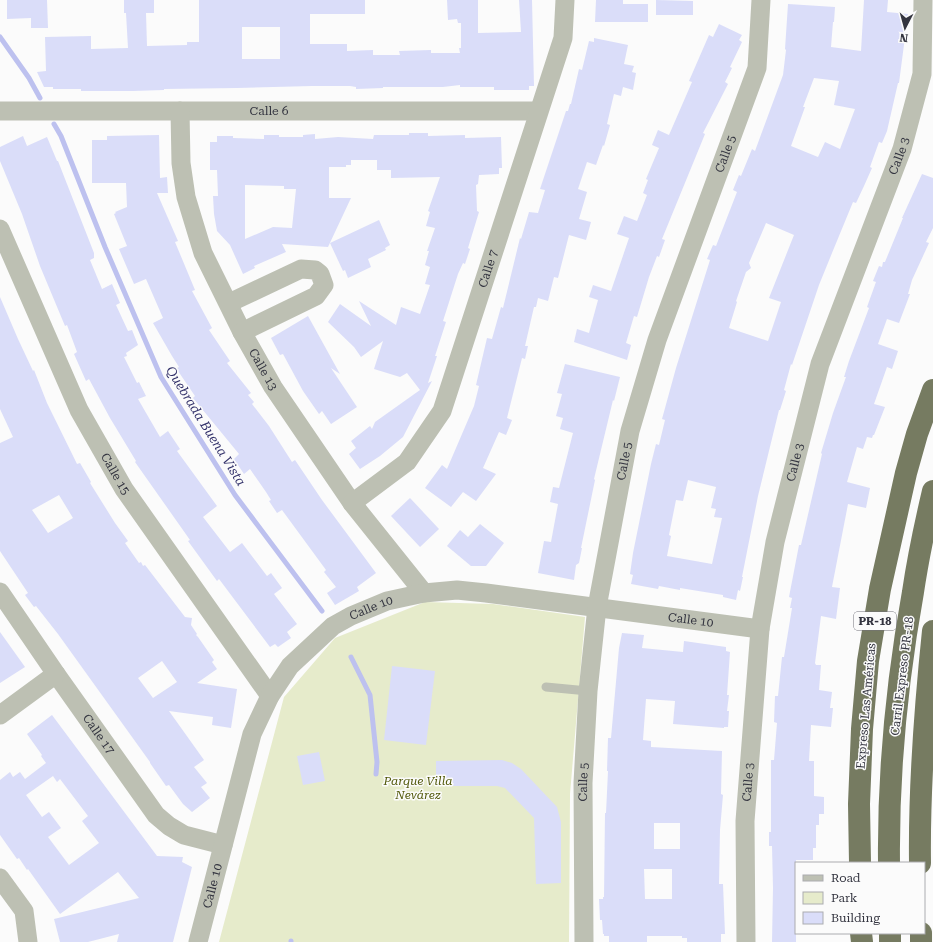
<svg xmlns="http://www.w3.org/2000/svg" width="933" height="942" font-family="'Roboto Serif',serif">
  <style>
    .green { fill: #e6ebcb }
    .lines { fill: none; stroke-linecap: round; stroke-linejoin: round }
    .stream { stroke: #bdc1ef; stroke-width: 5 }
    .building { fill: #daddf9; fill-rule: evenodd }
    .lane { stroke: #bdc0b3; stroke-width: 9 }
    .street { stroke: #bdc0b3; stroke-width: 19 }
    .highway { stroke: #767b61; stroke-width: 22 }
    .labels { text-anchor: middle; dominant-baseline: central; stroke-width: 3; stroke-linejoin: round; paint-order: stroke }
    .shield { fill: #fbfbfb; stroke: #707078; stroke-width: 1 }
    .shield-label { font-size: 11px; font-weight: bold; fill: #343540 }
    .street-label { font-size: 12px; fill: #343540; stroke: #fbfbfb }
    .park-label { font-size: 12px; font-style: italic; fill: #515809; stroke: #fbfbfb }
    .water-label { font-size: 13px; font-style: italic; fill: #33326a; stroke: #fbfbfb }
  </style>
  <rect width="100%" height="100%" fill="#fbfbfb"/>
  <!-- green -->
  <polygon class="green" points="425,602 493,604 585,617 570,794 569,942 219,942 284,697 335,638"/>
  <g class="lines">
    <!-- stream -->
    <g class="stream">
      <polyline points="0,37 29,78 40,98"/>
      <polyline points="54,124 61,136 105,247 161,377 235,495 322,611"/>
      <polyline points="351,657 370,695 377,762 376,774"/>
      <polyline points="291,942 291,941"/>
    </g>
  </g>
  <!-- building -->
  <g class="building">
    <polygon points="7,0 47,0 48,28 31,28 31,18 7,19"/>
    <path d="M 124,0 L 154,0 L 154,13 L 146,13 L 147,46 L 187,45 L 187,42 L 199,42 L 199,0 L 365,0 L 365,14 L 310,14 L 310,44 L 347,44 L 347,51 L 373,50 L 373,55 L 400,55 L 399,51 L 431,50 L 431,53 L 460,53 L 459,48 L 461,48 L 461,23 L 458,23 L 457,19 L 448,20 L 447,0 L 478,0 L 478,33 L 521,32 L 519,0 L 532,0 L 534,86 L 529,86 L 529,90 L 494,90 L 494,87 L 460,87 L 460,85 L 443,87 L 383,87 L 383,88 L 356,89 L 356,87 L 350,86 L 312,86 L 237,88 L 164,89 L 164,90 L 133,91 L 81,91 L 81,89 L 53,89 L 53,87 L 44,87 L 37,72 L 46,71 L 45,37 L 91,36 L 91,49 L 128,48 L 126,13 L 124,13 ZM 242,27 L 280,27 L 280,59 L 242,59 Z"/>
    <polygon points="596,0 623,0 623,4 648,4 648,22 595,22"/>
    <polygon points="656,0 693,1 693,15 656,15"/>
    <path d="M 864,0 L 888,0 L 887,12 L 908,14 L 899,83 L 898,83 L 887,131 L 882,143 L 879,142 L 870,167 L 872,168 L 864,186 L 856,203 L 853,202 L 832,253 L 819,285 L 792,365 L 791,364 L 784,390 L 786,391 L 780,410 L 779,410 L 758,496 L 742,577 L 743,577 L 740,591 L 738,590 L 736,600 L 723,597 L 723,595 L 680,588 L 680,590 L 659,586 L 658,589 L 631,584 L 633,575 L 630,574 L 633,553 L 651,464 L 656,444 L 659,445 L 665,420 L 662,419 L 676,368 L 710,260 L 707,259 L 713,245 L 716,246 L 737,192 L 733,190 L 739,175 L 741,176 L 752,149 L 755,151 L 783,75 L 786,50 L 785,49 L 788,4 L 835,7 L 834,22 L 833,22 L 831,47 L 861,51 ZM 814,78 L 839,81 L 834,105 L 855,109 L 840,149 L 825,142 L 818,157 L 791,146 L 805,107 L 803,107 ZM 766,223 L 794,235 L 769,298 L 781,302 L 768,341 L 729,328 L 737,302 L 736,301 L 746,272 L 751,268 L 749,263 ZM 688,480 L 716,487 L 711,508 L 716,509 L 714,517 L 722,518 L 712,564 L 667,556 L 671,536 L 669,535 L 676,500 L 683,501 Z"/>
    <polygon points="719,24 742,35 739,40 742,42 730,67 732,68 725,82 728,84 703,133 705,134 662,239 665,240 659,257 657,256 649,277 637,317 634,316 626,343 631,345 627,360 574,342 577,329 589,333 598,300 589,297 593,285 611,291 629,238 617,234 624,216 637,221 647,195 643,193 648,180 646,179 659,148 652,145 658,130 669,135 692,82 689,81 709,35 713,37"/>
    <polygon points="594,38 628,45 624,64 634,66 632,72 636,73 633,90 623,87 621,96 614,94 607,124 610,125 604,146 603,145 596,165 587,162 578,189 587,192 579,219 591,222 586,240 569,235 558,278 554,277 548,301 538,298 536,307 534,307 525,346 528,346 525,359 522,358 507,418 512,420 506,435 499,432 483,468 496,474 476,501 463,492 451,507 425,488 442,465 447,469 474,406 479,386 476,385 487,338 492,339 501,307 503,308 520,238 521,239 529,212 538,213 545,190 540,189 566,111 568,111 570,104 571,104 579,69 582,70 589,41 594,42"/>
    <path d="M 409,133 L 428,133 L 428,136 L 465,135 L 465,138 L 501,137 L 502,168 L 499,168 L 499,174 L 479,175 L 478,184 L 476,185 L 477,211 L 479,212 L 468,248 L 470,249 L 465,264 L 463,263 L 458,274 L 443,321 L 446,322 L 435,356 L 437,356 L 428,383 L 432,381 L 403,437 L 380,456 L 360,469 L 349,454 L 356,448 L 351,441 L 370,426 L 372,429 L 375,422 L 420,390 L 407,373 L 400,377 L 374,369 L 383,341 L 361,357 L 354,347 L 328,322 L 340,304 L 371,326 L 359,301 L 396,325 L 401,307 L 420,314 L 430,285 L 425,284 L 430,267 L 425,265 L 429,251 L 427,251 L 435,228 L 426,226 L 430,212 L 428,211 L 440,177 L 391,178 L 391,170 L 377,170 L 377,160 L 351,160 L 351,165 L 346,165 L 346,167 L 329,167 L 329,198 L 351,198 L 328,247 L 282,244 L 286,252 L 254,266 L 255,268 L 243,274 L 230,245 L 217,231 L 214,214 L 213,196 L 218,196 L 217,170 L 210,170 L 210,142 L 217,142 L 217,136 L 233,136 L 233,138 L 264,139 L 264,135 L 279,135 L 279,137 L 303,137 L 303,135 L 315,134 L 315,139 L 338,137 L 373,139 L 374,135 L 409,135 ZM 245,185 L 284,186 L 284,189 L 296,189 L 292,228 L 273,227 L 245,239 Z"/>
    <polygon points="159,135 160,178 167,177 168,193 157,193 178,241 175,242 195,290 192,291 212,328 209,330 230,361 227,363 251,393 248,395 254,402 252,404 269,426 292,462 295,460 322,500 376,573 357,587 359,591 335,605 327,593 336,587 324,572 326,570 282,510 277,513 269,501 271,500 266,492 250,469 244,474 234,459 239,454 193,398 195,396 178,371 179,370 177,368 179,367 172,356 153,323 163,318 146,279 134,284 119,249 127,246 114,214 116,213 115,212 127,207 126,183 92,183 92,140 107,140 107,136"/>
    <polygon points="23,136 27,146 47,137 57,161 58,161 94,253 94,258 90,260 102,289 112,284 120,303 116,305 128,331 132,330 138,345 126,353 127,356 124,357 137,383 139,382 146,396 138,399 160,437 168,431 180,449 177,451 217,506 203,517 230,552 242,543 267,576 271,573 282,588 274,594 297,624 287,632 291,638 278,647 275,644 270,647 219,579 217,581 188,541 190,540 135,462 136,461 110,418 89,379 86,381 74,354 77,352 67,325 65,326 40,266 22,214 0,161 0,147"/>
    <polygon points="922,174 933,178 933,228 926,242 929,243 912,280 908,294 910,294 899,323 887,319 878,344 898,351 892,369 887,367 874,404 885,407 874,435 873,435 872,438 867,437 863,449 857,447 847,482 870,488 866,508 848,504 832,587 840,588 836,619 821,616 815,663 816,665 821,665 819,690 832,692 830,708 833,708 831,727 811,725 809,761 814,761 814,796 824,797 824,814 819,814 819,825 816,825 816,848 813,848 813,860 796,860 796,942 772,942 773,888 772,846 769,846 769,832 771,832 771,760 774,760 777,723 774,722 775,696 778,696 782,657 784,657 792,608 790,608 792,598 789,597 799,545 801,545 822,454 821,453 833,413 846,377 844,377 849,361 869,308 867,307 876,282 873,281 879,266 882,267 883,262 885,262 903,218 902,218"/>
    <polygon points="379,220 390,245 385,248 386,250 368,259 371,267 348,278 345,270 343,271 330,243"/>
    <path d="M 0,297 L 18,339 L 33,371 L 34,370 L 47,403 L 77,464 L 80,463 L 91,482 L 90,483 L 115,523 L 128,541 L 125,543 L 139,563 L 141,562 L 143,566 L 145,565 L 185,617 L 192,618 L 191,625 L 197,634 L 196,635 L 198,637 L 214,660 L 212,662 L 217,669 L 197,683 L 237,689 L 231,728 L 212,725 L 213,717 L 169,711 L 204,760 L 194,767 L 207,783 L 201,787 L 210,798 L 192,812 L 183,804 L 169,785 L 166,786 L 150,763 L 150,762 L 58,634 L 36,606 L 34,607 L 25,595 L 28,593 L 0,551 L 0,443 L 13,437 L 0,409 ZM 59,495 L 73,518 L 48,533 L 32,510 ZM 162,661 L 177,682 L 153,698 L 138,678 Z"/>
    <polygon points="308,316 340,374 331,368 357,407 331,424 322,411 319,414 303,391 283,354 280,355 271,338"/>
    <polygon points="565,364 620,377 614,401 613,400 594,479 595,480 581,548 582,548 579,563 576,565 574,580 538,573 544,541 551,542 558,504 550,502 553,487 559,488 573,433 560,429 563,418 556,416 562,394 557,393"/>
    <polygon points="410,498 439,529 420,547 391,516"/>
    <polygon points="480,524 504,543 486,566 471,566 447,546 460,530 468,537"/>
    <polygon points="0,632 25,667 0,683"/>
    <path d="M 622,633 L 644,635 L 642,648 L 683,652 L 684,641 L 726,647 L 726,651 L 730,652 L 727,695 L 729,695 L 727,711 L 729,711 L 728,727 L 724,727 L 724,728 L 673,724 L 675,701 L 646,699 L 643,740 L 651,741 L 651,747 L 722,751 L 721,794 L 723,795 L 720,830 L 719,884 L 723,884 L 725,934 L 721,934 L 721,942 L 687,942 L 687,938 L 682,938 L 682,936 L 647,936 L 647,942 L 609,942 L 609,936 L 604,936 L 604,934 L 603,934 L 602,920 L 600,920 L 599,899 L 603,899 L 603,897 L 604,897 L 605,813 L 606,813 L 608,771 L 607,771 L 608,738 L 611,738 L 619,648 ZM 654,823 L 680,823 L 680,849 L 654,849 ZM 644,869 L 672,869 L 672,899 L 645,899 Z"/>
    <polygon points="392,666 435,671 426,745 384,740"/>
    <path d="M 52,715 L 157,856 L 183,857 L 182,862 L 192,867 L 173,942 L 117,942 L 119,934 L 88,942 L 60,942 L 54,919 L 139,898 L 118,872 L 60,914 L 28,869 L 27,870 L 19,858 L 17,859 L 0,835 L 0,780 L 10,772 L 13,777 L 20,772 L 25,779 L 46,763 L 41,756 L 42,755 L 27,734 ZM 53,776 L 57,782 L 60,779 L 88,816 L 82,821 L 99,843 L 69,865 L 48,837 L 61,828 L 49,812 L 42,817 L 26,795 Z"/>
    <polygon points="319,752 325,781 303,785 297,756"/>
    <polygon points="502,760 512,763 521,769 557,807 561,822 561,883 536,884 534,818 505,788 497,786 436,786 436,761"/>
  </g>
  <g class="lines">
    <!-- lane -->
    <polyline class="lane" points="546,687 588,691"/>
    <!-- street -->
    <g class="street">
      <path id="s1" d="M 0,111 L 538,111"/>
      <path id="s2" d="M 180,111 L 181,163 L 186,197 L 203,253 L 242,332 L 273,387 L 352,503 L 424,593"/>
      <path id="s3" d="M 0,229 L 79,410 L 124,489 L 270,696"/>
      <polyline points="229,303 301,269 315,270 320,274 324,285 316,296 242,332"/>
      <path id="s4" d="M 352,503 L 407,462 L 442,411 L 563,38 L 565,0"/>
      <path id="s5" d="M 0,592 L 56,674 L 156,815 L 169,826 L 184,835 L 223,845"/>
      <polyline points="0,715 56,674"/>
      <polyline points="0,878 24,911 28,942"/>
      <path id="s6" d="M 198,942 L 252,734 L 270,696 L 290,666 L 333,626 L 351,616 L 387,601 L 424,593 L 457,590 L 486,593 L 760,629"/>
      <path id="s7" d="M 584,942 L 583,783 L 588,691 L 597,607 L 630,431 L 657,340 L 757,68 L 761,0"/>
      <path id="s8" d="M 746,942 L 745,821 L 760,629 L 775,542 L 820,364 L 902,149 L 922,74 L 923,0"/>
    </g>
    <!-- highway -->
    <g class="highway">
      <polyline points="860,863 859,804 862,729 868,661 880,589 906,473 917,434 933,390"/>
      <path d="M 889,863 C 888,772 897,681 913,592 C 918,558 925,525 933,491"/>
      <path d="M 920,863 C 919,786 925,708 933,631"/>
      <polyline points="861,933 862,942"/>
      <polyline points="890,933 890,942"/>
      <polyline points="921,933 921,942"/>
    </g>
  </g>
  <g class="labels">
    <!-- shield labels -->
    <rect class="shield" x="854" y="612" width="42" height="18" rx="3"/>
    <g class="shield-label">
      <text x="875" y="621">PR-18</text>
    </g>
    <!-- street labels -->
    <g class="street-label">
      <text stroke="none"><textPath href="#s1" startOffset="269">Calle 6</textPath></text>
      <text stroke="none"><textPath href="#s7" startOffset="808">Calle 5</textPath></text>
      <text stroke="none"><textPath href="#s8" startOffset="808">Calle 3</textPath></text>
      <text stroke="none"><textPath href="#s4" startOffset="280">Calle 7</textPath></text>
      <text stroke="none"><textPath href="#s2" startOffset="276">Calle 13</textPath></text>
      <text stroke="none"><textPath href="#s7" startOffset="484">Calle 5</textPath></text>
      <text stroke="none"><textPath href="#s8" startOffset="484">Calle 3</textPath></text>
      <text stroke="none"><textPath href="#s3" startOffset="271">Calle 15</textPath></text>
      <text stroke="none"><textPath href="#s6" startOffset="394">Calle 10</textPath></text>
      <text stroke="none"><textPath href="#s6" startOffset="718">Calle 10</textPath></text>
      <text transform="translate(902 676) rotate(-83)">Carril Expreso PR-18</text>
      <text transform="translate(866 706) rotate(-85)">Expreso Las Américas</text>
      <text stroke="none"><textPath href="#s5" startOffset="173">Calle 17</textPath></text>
      <text stroke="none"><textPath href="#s7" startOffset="160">Calle 5</textPath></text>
      <text stroke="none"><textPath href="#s8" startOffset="160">Calle 3</textPath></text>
      <text stroke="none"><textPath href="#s6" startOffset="58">Calle 10</textPath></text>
    </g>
    <!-- park labels -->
    <g class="park-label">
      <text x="418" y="781">Parque Villa<tspan x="418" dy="14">Nevárez</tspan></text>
    </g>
    <!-- water labels -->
    <g class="water-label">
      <text transform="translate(206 426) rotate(58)">Quebrada Buena Vista</text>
    </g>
  </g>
  <!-- legend -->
  <rect x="795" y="862" width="130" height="72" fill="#fbfbfb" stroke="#abacb0"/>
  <rect x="803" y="875" width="20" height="6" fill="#bdc0b3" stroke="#abacb0"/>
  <text x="831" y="882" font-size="12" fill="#343540">Road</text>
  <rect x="803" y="892" width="20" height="12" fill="#e6ebcb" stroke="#abacb0"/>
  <text x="831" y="902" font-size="12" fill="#343540">Park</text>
  <rect x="803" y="912" width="20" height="12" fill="#daddf9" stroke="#abacb0"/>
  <text x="831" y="922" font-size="12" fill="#343540">Building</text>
  <!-- north arrow -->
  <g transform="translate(905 28) rotate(186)" stroke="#fbfbfb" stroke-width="3" paint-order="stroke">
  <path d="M0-3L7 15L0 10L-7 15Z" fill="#343540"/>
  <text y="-6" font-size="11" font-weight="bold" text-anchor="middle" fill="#343540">N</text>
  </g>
</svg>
